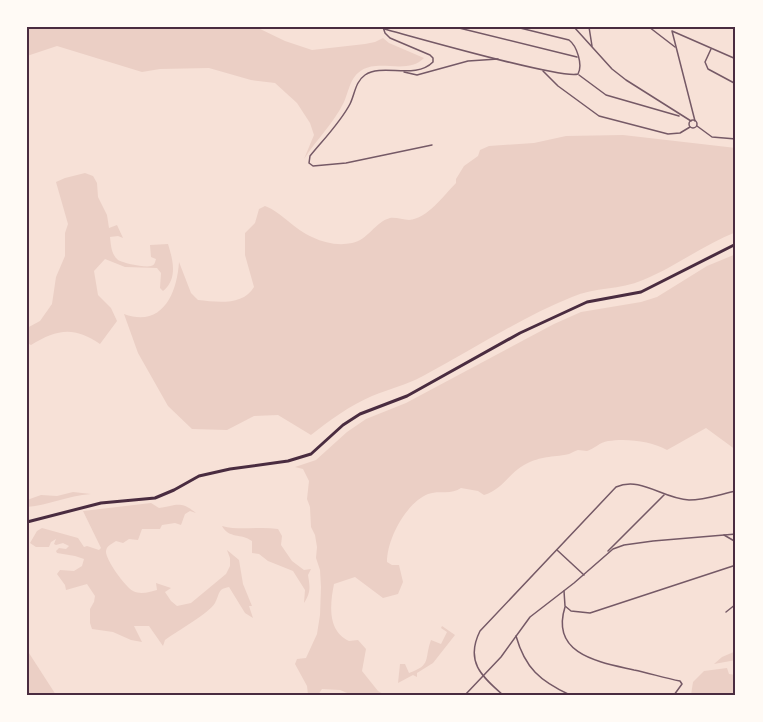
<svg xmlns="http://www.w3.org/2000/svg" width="763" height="722" font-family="'Varela Round',sans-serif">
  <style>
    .green { fill: #ebcfc5 }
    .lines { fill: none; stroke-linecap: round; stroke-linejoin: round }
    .minor { stroke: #755966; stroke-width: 1.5 }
    .primary { stroke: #4a2c40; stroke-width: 3 }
    .neatline { fill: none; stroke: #4a2c40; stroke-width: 2 }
  </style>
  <rect width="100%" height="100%" fill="#f7e1d7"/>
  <!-- green -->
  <g class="green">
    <path d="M 27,27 L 256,27 L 285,41 L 312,50 L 365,44 L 375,42 L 383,38 L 389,43 L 424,58 C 408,75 380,59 362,70 C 350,77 349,91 344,102 C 334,123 316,140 304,159 L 314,135 L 310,123 L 297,103 L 275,83 L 251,80 L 209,68 L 160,69 L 142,72 L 57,46 L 27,56 Z"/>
    <path d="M 623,135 L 736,148 L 736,232 C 703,245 675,267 643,280 C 620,290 595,287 572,297 C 520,318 472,350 423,376 C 406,385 389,389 372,396 C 349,406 330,420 311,435 L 278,415 L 254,416 L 227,430 L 192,429 L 168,406 L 138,353 L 124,314 C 162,328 177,294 179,262 L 191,293 L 198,300 C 217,302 243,306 254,287 L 245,255 L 245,233 L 255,223 L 259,209 L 265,206 C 275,210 279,214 288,221 C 305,236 329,248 352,243 C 368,240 375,222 390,218 C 396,217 403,220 409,220 C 427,219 444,195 456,183 L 456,179 L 464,166 L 478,156 L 480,150 L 489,146 L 534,143 L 566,136 Z"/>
    <path d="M 85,173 L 93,176 L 97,183 L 98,197 L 107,215 L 109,228 L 117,225 L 123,238 L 118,236 L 110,237 C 111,245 111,254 118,260 C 123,263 145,268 151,266 C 155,265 155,262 156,259 L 151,257 L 150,245 L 168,244 C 173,260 178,279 163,291 L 160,288 L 161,273 L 157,268 L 125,267 L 105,259 L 94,271 L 98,295 L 111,308 L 117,321 L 100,344 C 74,326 57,329 31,345 L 27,343 L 27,328 L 40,321 L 52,304 L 56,277 L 65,256 L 65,233 L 68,224 L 56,182 L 65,178 Z"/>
    <path d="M 736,254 L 736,450 L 706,428 L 667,450 C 652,441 626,438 608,441 C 600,442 594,449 587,451 C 584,451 581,450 578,450 C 574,451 572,453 569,454 C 550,458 543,455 524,465 C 508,474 503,489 484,495 L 478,491 L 461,488 C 452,495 439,490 428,494 C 406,503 387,539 387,562 L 392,565 L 399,565 L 403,582 L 398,594 L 383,598 L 355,577 L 334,584 C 330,604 327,631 349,641 L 358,640 L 366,649 L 362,671 L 378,691 L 385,695 L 352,695 L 340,690 L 322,689 L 318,695 L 308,695 L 307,686 L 295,664 L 297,659 L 306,658 L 317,634 L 320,615 L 321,587 L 320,570 L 316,558 L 317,547 L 315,535 L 311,527 L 310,507 L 307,499 L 309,481 L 303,469 L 295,467 L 316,460 L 347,432 L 366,419 L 406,403 L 554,324 L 581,312 L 641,302 L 657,297 L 707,266 Z"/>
    <path d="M 73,492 L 91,494 C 67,496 49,505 27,507 L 27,500 L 41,495 L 57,496 Z"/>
    <path d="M 151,503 L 159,508 C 176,506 180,500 196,513 L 190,511 L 185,514 L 181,525 L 175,523 L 162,525 L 160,529 L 142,529 L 138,540 L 129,539 L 123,543 L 116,541 C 112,544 107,545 106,551 C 105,559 125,587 133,591 C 141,595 149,592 157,590 L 156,583 L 171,588 L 165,592 L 171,601 L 177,606 L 191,603 L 226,574 L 230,566 L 230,558 L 227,550 L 239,560 L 243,584 L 252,606 L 249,606 L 253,618 L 245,613 L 229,587 C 217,589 220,594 215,603 C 208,614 177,631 165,640 L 163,646 L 149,626 L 134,626 L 142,642 L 131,640 L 113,632 L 92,629 L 90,623 L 90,609 L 94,602 L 95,596 L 87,584 L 66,590 L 65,585 L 57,574 L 60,570 L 74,571 L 82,566 L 84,559 L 75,556 L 57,553 L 56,551 L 59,548 L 66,549 L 69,546 L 63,543 L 56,545 L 54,544 L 56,539 L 51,542 L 49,547 L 36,547 L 30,543 L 37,531 L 42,528 L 78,538 L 84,547 L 87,546 L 99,550 L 101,548 L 83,511 Z"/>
    <path d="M 222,526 C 240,531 259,526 278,529 L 282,536 L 281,545 L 292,561 L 304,570 L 311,569 L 308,575 C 310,587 311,592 304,603 L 305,590 L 293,571 L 268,561 L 259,554 L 252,553 L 252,541 C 241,533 229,539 222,526 Z"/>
    <path d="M 442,626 L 455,635 L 433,663 L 417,673 L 417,677 L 413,675 L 398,683 L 400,664 L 405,664 L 409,673 C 432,665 424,659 431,640 L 441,644 L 447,632 L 441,628 Z"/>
    <polygon points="27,650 56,695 27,695"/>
    <polygon points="736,651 736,660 714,664 722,657"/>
    <polygon points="727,668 729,674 736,675 736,695 691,695 693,682 704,671"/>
  </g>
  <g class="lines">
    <!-- minor -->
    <g class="minor">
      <path d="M 383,27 L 385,33 L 390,38 L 430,55 L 433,58 L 433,62 C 415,80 383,63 365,75 C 355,82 355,94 350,104 C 340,123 323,140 310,156 L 309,163 L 313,166 L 346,163 L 432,145"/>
      <polyline points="455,27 577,57"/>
      <polyline points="574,27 612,69 626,80 691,121"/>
      <polyline points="589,27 592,46"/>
      <polyline points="649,27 675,47"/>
      <path d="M 384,29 C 411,36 563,80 578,74 C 583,65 577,46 569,40 L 516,27"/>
      <polyline points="711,49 705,62 708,69 736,84"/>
      <polyline points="543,71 558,86 599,116 668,134 680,133 690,127"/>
      <polyline points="404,72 417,75 468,61 498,59"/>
      <polyline points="579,75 606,95 679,116"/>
      <circle cx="693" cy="124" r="4"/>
      <polyline points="695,121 672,31 736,59"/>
      <polyline points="697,126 712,137 736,139"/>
      <polyline points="724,535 736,542"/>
      <polyline points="557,550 584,575"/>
      <polyline points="608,551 664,495"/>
      <polyline points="564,591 565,606 571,611 590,613 736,565"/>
      <path d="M 565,607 C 550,655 600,662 634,670 C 649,673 664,678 680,681 L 682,684 L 674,695"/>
      <polyline points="726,612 736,604"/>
      <path d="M 516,636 C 525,668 540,681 570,695"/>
      <polyline points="465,695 501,657 530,617 574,583 613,549 624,545 653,541 736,534"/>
      <path d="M 503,695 C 481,676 465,661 480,631 L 616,487 C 641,476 663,499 689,500 C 705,500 721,494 736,491"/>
    </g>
    <!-- primary -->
    <polyline class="primary" points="27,522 101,503 155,498 174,490 199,476 230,469 288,461 311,454 343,425 360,414 407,396 520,333 587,302 641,292 736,244"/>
  </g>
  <!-- border -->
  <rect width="763" height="722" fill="none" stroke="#fffaf5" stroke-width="57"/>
  <rect x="28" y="28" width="706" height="666" class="neatline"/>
</svg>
